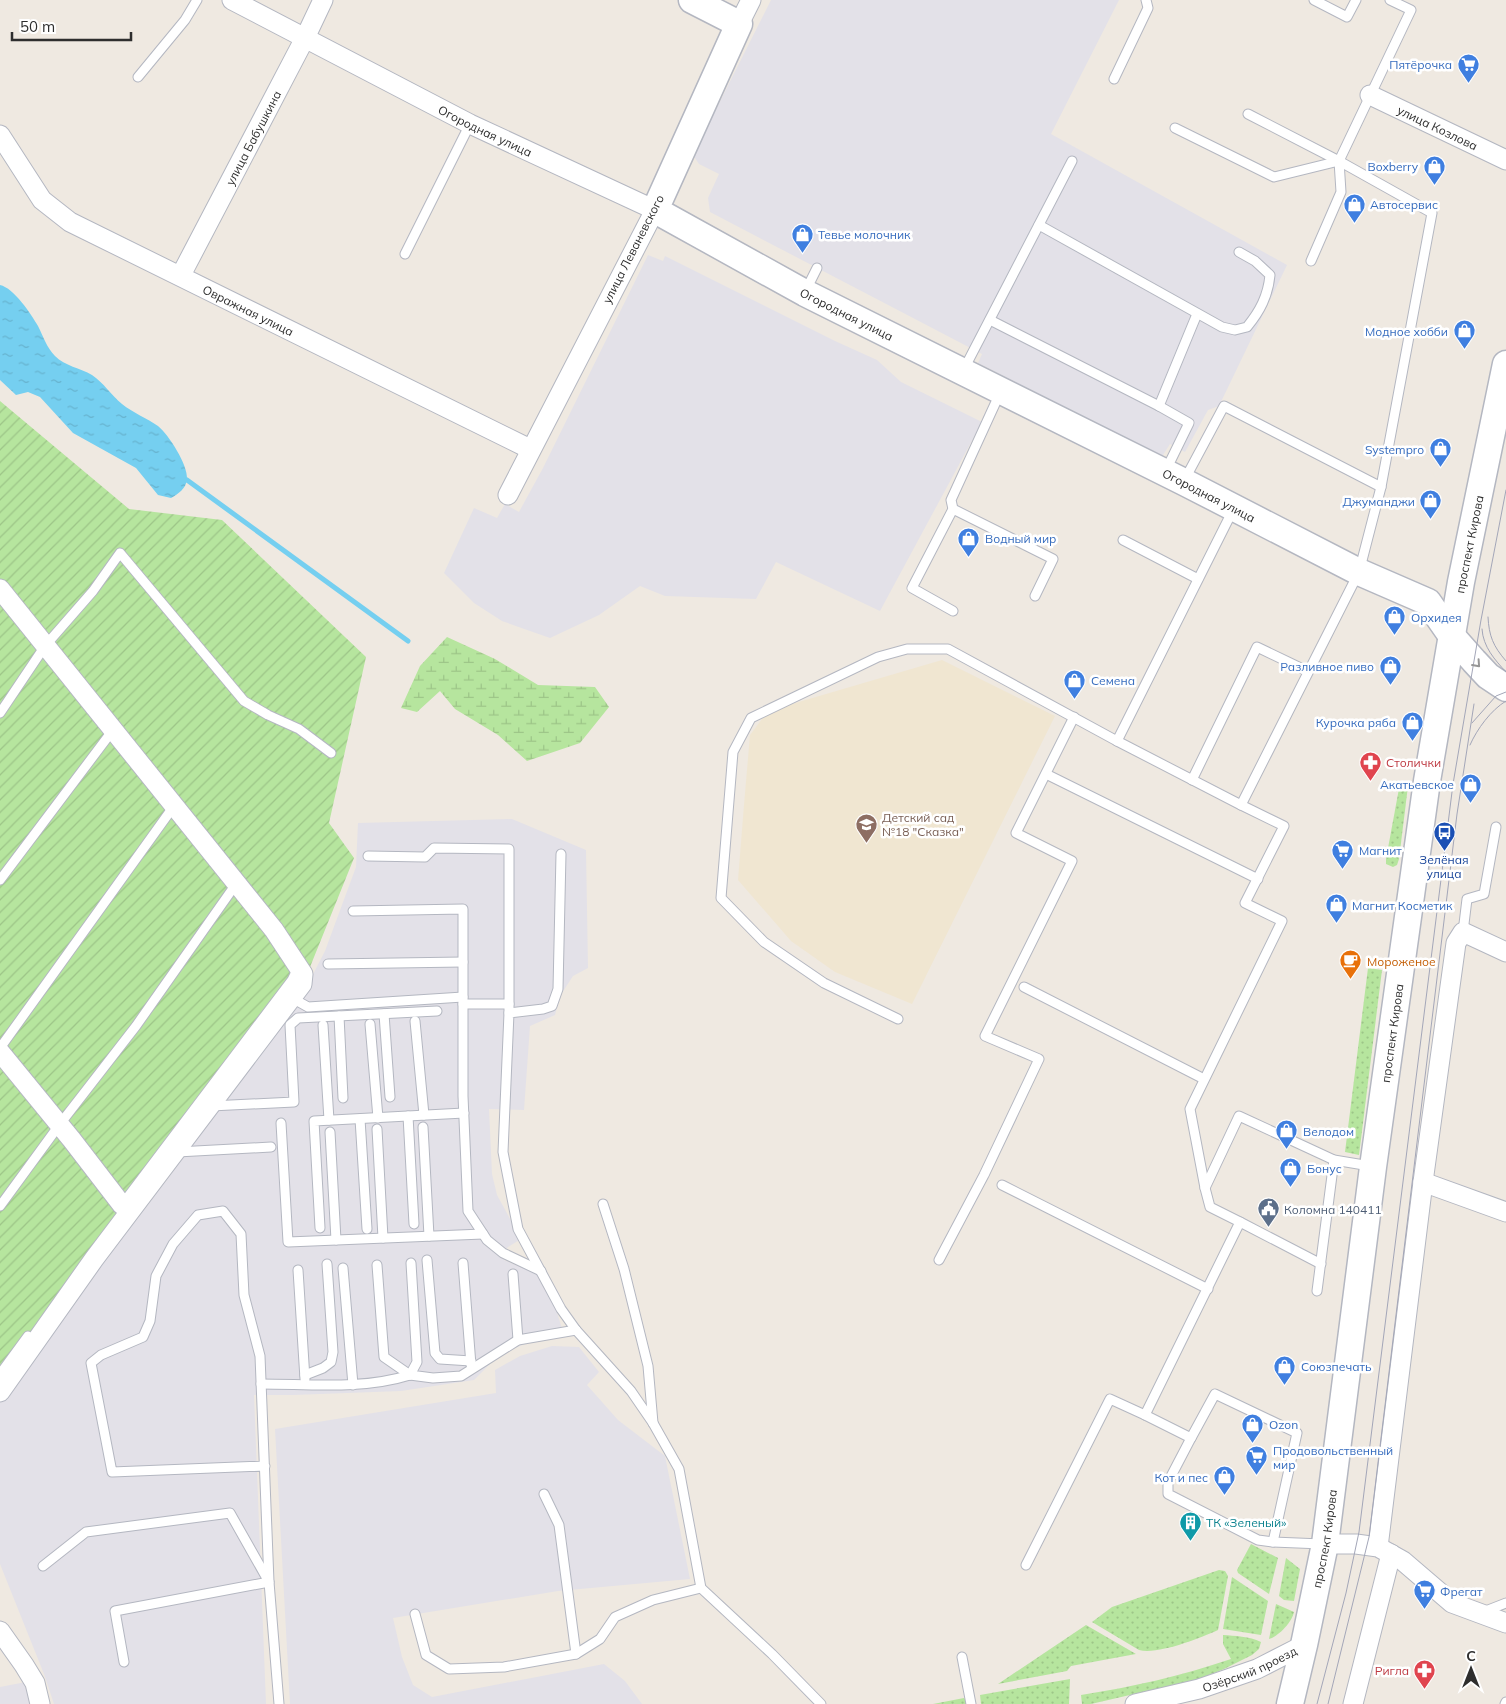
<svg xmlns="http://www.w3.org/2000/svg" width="1506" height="1704" font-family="Mulish,sans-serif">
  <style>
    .industrial { fill: #e3e1e8 }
    .education { fill: #f0e6d1 }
    .grass { fill: url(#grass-dots) }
    .wetland { fill: url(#wetland-marsh) }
    .garden { fill: url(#garden-furrows) }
    .water { fill: url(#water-ripples) }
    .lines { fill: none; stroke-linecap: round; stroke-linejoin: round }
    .stream { stroke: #75cff0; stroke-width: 5 }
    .lane-casing { stroke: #b4b7c1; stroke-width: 11 }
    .street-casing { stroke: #b4b7c1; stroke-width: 21 }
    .secondary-casing { stroke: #b4b7c1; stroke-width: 29 }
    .lane { stroke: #fff; stroke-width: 9 }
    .street { stroke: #fff; stroke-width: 19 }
    .secondary { stroke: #fff; stroke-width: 26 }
    .tram { stroke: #a3a6b8; stroke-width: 1 }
    .oneway { stroke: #969696 }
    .labels { text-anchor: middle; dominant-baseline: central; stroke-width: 5; stroke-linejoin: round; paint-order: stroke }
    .shop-label { font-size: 12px; fill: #366cbe; stroke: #fff; text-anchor: start }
    .street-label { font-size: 12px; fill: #2e2e2e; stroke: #fff }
    .health-label { font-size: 12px; fill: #be3a42; stroke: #fff; text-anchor: start }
    .education-label { font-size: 12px; fill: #785e54; stroke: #fff; text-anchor: start }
    .transit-label { font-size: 12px; fill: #164399; stroke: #fff }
    .food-label { font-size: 12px; fill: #c56008; stroke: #fff; text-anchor: start }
    .service-label { font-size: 12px; fill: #4e5e75; stroke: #fff; text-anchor: start }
    .culture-label { font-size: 12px; fill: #0d838f; stroke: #fff; text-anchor: start }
  </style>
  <defs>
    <pattern id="grass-dots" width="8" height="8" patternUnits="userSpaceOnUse" patternTransform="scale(1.25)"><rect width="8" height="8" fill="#b6e59e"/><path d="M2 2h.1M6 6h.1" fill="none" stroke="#9dc588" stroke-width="1.8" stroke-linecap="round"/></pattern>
    <pattern id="wetland-marsh" width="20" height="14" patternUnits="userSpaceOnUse" patternTransform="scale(1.25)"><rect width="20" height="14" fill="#b6e59e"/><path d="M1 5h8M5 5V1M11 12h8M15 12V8" fill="none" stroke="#9dc588"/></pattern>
    <pattern id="garden-furrows" width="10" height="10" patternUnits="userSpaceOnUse" patternTransform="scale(1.25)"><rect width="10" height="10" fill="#b6e59e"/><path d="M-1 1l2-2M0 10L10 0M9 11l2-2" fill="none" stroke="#9dc588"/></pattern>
    <pattern id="water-ripples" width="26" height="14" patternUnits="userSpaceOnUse" patternTransform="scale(1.25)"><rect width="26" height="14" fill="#75cff0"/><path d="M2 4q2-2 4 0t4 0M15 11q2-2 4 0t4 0" fill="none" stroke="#66b2ce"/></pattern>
  </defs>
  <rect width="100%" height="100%" fill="#efe9e1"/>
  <!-- industrial -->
  <g class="industrial">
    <polygon points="771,0 1119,0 1051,134 1287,265 1219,406 1208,410 1185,452 1170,444 1161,458 978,363 982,354 710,212 708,198 719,174 699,164 693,155"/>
    <polygon points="648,255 663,261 665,256 835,341 877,360 901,382 982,422 880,611 776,562 756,599 665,596 640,586 599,615 550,638 502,621 474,603 444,573 474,508 497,518 505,504 519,512 543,468"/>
    <polygon points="512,819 586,850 588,968 573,976 560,996 555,1015 530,1026 524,1110 489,1109 492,1174 497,1195 521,1239 508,1247 503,1253 504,1260 537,1274 554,1303 564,1335 533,1341 512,1349 494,1360 474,1380 401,1391 293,1395 254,1395 266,1704 54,1704 44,1674 0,1564 0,1397 169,1177 281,1018 307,986 325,951 356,867 358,823"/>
    <polygon points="552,1346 579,1347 599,1372 587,1385 618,1420 665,1456 690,1579 558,1591 393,1618 402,1657 413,1685 432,1697 604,1664 625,1681 642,1704 290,1704 275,1429 496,1393 495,1370 520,1356"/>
    <polygon points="31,1681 37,1704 0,1704 0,1687"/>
  </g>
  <!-- education -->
  <polygon class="education" points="942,660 1055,716 912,1004 835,972 791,941 738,880 744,805 750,735 768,711"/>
  <!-- grass -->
  <g class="grass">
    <polygon points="1402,782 1407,783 1408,786 1399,859 1397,865 1393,867 1386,864 1386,859 1400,783"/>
    <polygon points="1368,968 1382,970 1359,1155 1345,1152"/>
    <polygon points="1251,1544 1278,1558 1269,1594 1238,1573 1237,1570"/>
    <polygon points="1286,1558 1300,1569 1294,1601 1284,1600 1279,1596"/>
    <path d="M 1219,1570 L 1225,1571 L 1228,1576 L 1218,1630 C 1200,1638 1158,1655 1139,1650 L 1092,1622 L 1112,1607 Z"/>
    <polygon points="1232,1577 1268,1601 1261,1635 1223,1629"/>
    <path d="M 1276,1604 L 1294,1612 C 1292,1622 1279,1636 1269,1639 Z"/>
    <polygon points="1086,1625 1136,1654 1071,1666 1067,1671 998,1684"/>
    <path d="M 1223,1635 C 1235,1636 1249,1636 1261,1642 L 1259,1649 L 1252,1655 L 1224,1669 L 1199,1679 L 1091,1704 L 1082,1704 L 1081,1695 C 1132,1687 1181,1676 1231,1659 L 1223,1644 Z"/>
    <polygon points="1070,1679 1069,1704 981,1704 980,1695"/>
    <polygon points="964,1698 968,1704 933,1704"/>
  </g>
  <!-- wetland -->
  <polygon class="wetland" points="447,637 495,659 538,685 595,687 609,707 580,743 527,761 498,735 455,709 440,691 417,712 401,708 420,666"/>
  <!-- garden -->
  <polygon class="garden" points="0,401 129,509 222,520 366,657 329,823 354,858 310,967 286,993 0,1383"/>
  <!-- water -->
  <path class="water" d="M 0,285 C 14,288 31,314 38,326 C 43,336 47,348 55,356 C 65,366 80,368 92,375 C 104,383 111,395 122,404 C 133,413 147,418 158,426 C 169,435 188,465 187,479 C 186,489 178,494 171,498 L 158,495 L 136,468 L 73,433 L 40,397 L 28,392 L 16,395 L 0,380 Z"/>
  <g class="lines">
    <!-- stream -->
    <polyline class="stream" points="187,480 408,641"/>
    <defs>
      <g id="lane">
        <polyline points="1314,0 1347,17 1356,0"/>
        <polyline points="138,77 185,20 197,0"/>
        <polyline points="1114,79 1148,8 1146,0"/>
        <polyline points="1175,128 1274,177 1339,161"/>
        <path d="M 1039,225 L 1222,327 L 1235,330 L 1247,327 C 1260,311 1268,296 1270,275 L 1255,261 L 1239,252"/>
        <polyline points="405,254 470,124"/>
        <polyline points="1311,261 1341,192 1339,161 1411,10 1390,0"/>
        <polyline points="806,290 817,268"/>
        <polyline points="990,320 1159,406"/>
        <polyline points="964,369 1072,161"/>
        <polyline points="1000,393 951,500 953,509 1053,559 1035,596"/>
        <polyline points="1166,470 1189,423 1159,406 1197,314"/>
        <polyline points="1185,479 1224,406 1381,487 1432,213 1339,161 1248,114"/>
        <polyline points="953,509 912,588 953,611"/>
        <polyline points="1123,540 1198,579"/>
        <polyline points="0,713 45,646 93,591 120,553 244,701 268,715 299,729 331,753"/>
        <polyline points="1117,741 1241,805 1359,572 1381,487"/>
        <polyline points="1046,774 1258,879"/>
        <polyline points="1192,780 1257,647 1307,671"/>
        <polyline points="1241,805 1284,826 1245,903 1282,921 1190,1109 1205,1188 1210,1207 1240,1222 1145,1415 1191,1438 1168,1482 1168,1494 1258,1540 1273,1542 1322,1544"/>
        <polyline points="561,854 558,989 552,1006 543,1009 509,1013 503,1152 518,1229 561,1309 576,1330 631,1391 653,1423 679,1469 701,1588 772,1654 821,1704"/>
        <polyline points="368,856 425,857 434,848 509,849 509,1013"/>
        <polyline points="0,880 113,730"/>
        <polyline points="353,911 463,909 463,1096 468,1211 487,1240 503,1253 541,1271"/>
        <polyline points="1463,932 1467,899 1484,894 1496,827"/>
        <polyline points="328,964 463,962"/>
        <polyline points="1024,987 1204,1079"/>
        <polyline points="292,998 308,1007 463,997"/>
        <polyline points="463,1004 509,1004"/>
        <polyline points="384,1014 390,1097"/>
        <polyline points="339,1016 343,1098"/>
        <polyline points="898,1019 824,983 764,942 721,898 733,752 751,718 878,657 907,649 948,649 1117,741 1233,510"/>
        <polyline points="415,1021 424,1115"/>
        <polyline points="370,1024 378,1118"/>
        <polyline points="323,1025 329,1120"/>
        <polyline points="0,1048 174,806"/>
        <polyline points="211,1106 294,1102 290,1025 298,1018 437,1011"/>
        <polyline points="408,1116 414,1224"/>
        <polyline points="360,1119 367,1229"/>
        <polyline points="281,1123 288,1242 483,1234"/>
        <polyline points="423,1127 429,1236"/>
        <polyline points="377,1129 383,1238"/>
        <polyline points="330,1132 336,1240"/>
        <polyline points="177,1152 271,1147"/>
        <polyline points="1002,1185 1208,1289"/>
        <polyline points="1205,1188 1239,1116 1334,1160 1370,1166"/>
        <polyline points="603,1204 624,1269 648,1366 653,1423"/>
        <polyline points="0,1206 60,1124 136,1026 236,884"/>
        <polyline points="121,1206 292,980 298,968"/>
        <polyline points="1240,1222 1321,1264"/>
        <polyline points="320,1228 314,1121 464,1113"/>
        <polyline points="427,1260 435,1353 440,1359 471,1361"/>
        <polyline points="939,1260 984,1175 1039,1059 985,1036 1072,861 1016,833 1074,717"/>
        <polyline points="411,1263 417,1362 410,1375 433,1378 461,1376 518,1340 576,1330"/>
        <polyline points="463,1263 471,1365"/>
        <polyline points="377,1265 384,1357 410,1375"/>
        <polyline points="343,1268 353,1385"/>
        <polyline points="298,1270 305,1379"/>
        <polyline points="513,1274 518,1340"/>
        <polyline points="1317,1291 1334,1160"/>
        <polyline points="0,1374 28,1336"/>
        <polyline points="305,1375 323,1368 331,1362 333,1352 327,1264"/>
        <path d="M 261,1384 C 310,1384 362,1390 410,1375"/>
        <polyline points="1191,1438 1215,1394 1297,1433 1273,1542"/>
        <polyline points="265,1466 112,1472 91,1363 101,1355 143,1337 150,1321 156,1276 173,1244 198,1215 223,1211 241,1234 244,1295 260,1356 269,1582 279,1704"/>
        <polyline points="544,1494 559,1525 576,1654"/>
        <polyline points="1026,1565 1110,1399 1145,1415"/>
        <polyline points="43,1566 86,1532 230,1513 269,1582 115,1611 124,1662"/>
        <polyline points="1483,1612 1506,1603"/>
        <polyline points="415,1614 426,1655 449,1669 504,1667 576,1654 600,1639 615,1617 653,1600 701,1588"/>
        <polyline points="962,1657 971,1704"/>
        <polyline points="1505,1704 1506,1702"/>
      </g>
      <g id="street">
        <path id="s1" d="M 232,0 L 470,124 L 655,210 L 508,495"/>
        <polyline points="739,24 751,0"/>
        <path id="s2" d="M 1370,95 L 1506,160"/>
        <path id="s3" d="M 0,135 L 42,200 L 70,222 L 530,449"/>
        <path id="s4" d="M 181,275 L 305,38 L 323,0"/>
        <polyline points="0,589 274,930 303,974 302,984 94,1259 0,1392"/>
        <polyline points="0,1052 72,1140 122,1205"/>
        <polyline points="1423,1182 1506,1212"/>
        <polyline points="1325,1544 1356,1544 1378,1547 1403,1561 1452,1603 1506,1623"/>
        <polyline points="1378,1547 1423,1182 1456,943 1463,932 1506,952"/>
        <polyline points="0,1631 24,1665 35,1683 40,1704"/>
        <path id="s5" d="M 1135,1704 L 1199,1689 L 1257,1669 L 1304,1645"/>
        <polyline points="1353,1704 1391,1554"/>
      </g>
      <g id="secondary">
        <path id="s6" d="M 692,0 L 739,24 L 655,210 L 805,293 L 1184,482 L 1359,572 L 1428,602 L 1451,635 L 1474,661 L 1488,676 L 1506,688"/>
        <path id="s7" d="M 1290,1704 L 1304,1645 L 1325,1544 L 1373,1167 L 1427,781 L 1461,582 L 1506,364"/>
      </g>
    </defs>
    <!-- lane casing -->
    <use href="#lane" class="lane-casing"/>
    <!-- street casing -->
    <use href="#street" class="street-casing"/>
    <!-- secondary casing -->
    <use href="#secondary" class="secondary-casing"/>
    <!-- lane -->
    <use href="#lane" class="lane"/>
    <!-- street -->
    <use href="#street" class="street"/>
    <!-- secondary -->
    <use href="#secondary" class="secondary"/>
    <!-- tram -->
    <g class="tram">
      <path d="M 1488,617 C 1489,636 1493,646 1506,661"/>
      <path d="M 1482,629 C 1483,647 1495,660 1506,672"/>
      <polyline points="1472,723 1496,696 1506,692"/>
      <path d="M 1470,745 C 1477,729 1491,710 1506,701"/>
      <polyline points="1317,1704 1346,1593 1359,1532 1453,784 1481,620 1506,490"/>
      <polyline points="1328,1704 1369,1537 1457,814 1474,704"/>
    </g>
  </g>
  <!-- one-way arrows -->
  <defs><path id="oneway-chevron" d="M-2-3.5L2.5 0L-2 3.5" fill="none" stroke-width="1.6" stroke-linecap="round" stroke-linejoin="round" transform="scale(1.25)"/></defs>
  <use class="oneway" href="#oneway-chevron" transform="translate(1477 664) rotate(48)"/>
  <!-- icons -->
  <defs>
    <symbol id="supermarket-pin" viewBox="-11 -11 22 30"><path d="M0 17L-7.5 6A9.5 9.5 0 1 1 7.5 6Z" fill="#3f7fe0" stroke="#fff"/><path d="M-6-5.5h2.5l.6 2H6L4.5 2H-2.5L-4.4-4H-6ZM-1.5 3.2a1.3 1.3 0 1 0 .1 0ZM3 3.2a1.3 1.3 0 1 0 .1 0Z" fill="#fff"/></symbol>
    <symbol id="shop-pin" viewBox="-11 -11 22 30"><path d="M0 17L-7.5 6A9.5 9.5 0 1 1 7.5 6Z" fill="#3f7fe0" stroke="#fff"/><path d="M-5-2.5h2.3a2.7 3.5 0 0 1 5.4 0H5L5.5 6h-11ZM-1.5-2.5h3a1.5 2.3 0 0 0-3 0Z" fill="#fff"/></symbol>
    <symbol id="pharmacy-pin" viewBox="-11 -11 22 30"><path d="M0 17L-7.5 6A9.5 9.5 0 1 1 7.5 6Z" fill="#e0444e" stroke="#fff"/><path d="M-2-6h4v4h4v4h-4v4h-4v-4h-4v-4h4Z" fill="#fff"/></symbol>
    <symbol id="school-pin" viewBox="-11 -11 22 30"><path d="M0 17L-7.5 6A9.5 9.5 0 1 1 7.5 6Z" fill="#8d6e63" stroke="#fff"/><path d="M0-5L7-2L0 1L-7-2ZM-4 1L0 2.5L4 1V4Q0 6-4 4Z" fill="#fff"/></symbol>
    <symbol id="bus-pin" viewBox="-11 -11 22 30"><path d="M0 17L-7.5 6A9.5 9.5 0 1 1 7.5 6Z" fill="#1a4fb4" stroke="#fff"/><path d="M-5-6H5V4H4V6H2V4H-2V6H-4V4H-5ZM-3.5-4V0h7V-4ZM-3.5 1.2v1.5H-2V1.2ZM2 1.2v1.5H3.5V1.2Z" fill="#fff"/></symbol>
    <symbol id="cafe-pin" viewBox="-11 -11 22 30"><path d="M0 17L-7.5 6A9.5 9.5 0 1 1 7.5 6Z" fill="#e8710a" stroke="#fff"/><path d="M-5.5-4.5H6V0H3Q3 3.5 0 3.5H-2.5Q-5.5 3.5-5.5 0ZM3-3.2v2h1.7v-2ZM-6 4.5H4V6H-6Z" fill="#fff"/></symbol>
    <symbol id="civic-pin" viewBox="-11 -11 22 30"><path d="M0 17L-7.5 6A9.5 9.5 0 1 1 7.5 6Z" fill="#5c6f8a" stroke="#fff"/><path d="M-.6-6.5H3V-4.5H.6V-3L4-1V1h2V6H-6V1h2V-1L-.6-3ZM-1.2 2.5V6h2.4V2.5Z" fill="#fff"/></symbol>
    <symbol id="building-pin" viewBox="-11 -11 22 30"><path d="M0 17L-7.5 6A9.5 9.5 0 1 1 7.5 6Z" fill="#0f9aa8" stroke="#fff"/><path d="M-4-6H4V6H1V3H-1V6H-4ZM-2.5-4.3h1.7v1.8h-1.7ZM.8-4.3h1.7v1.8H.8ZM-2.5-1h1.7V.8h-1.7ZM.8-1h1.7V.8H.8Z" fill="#fff"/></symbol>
  </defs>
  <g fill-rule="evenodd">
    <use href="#supermarket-pin" x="1456" y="52" width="25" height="34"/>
    <use href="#shop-pin" x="1422" y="154" width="25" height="34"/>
    <use href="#shop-pin" x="1342" y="192" width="25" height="34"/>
    <use href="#shop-pin" x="790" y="222" width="25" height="34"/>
    <use href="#shop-pin" x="1452" y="318" width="25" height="34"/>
    <use href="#shop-pin" x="1428" y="436" width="25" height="34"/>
    <use href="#shop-pin" x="1418" y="488" width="25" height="34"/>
    <use href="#shop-pin" x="956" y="526" width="25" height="34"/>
    <use href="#shop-pin" x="1382" y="604" width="25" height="34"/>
    <use href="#shop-pin" x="1378" y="654" width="25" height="34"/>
    <use href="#shop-pin" x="1062" y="668" width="25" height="34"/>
    <use href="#shop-pin" x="1400" y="710" width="25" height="34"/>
    <use href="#pharmacy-pin" x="1358" y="750" width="25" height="34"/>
    <use href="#shop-pin" x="1458" y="772" width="25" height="34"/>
    <use href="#school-pin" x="854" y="812" width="25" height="34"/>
    <use href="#bus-pin" x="1432" y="820" width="25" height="34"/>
    <use href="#supermarket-pin" x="1330" y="838" width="25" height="34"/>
    <use href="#shop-pin" x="1324" y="892" width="25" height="34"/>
    <use href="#cafe-pin" x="1338" y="948" width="25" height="34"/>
    <use href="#shop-pin" x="1274" y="1118" width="25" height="34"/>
    <use href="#shop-pin" x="1278" y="1156" width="25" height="34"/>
    <use href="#civic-pin" x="1256" y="1196" width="25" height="34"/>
    <use href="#shop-pin" x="1272" y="1354" width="25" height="34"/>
    <use href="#shop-pin" x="1240" y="1412" width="25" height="34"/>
    <use href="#supermarket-pin" x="1244" y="1444" width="25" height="34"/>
    <use href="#shop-pin" x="1212" y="1464" width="25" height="34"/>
    <use href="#building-pin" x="1178" y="1510" width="25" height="34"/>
    <use href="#supermarket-pin" x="1412" y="1578" width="25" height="34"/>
    <use href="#pharmacy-pin" x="1412" y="1658" width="25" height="34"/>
  </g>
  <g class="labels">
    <!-- shop labels -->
    <g class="shop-label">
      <text x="1452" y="64" text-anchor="end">Пятёрочка</text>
      <text x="1418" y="166" text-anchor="end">Boxberry</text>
      <text x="1370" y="204">Автосервис</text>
      <text x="818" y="234">Тевье молочник</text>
      <text x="1448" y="331" text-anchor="end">Модное хобби</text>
      <text x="1424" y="449" text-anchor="end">Systempro</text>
      <text x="1415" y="501" text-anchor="end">Джуманджи</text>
      <text x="985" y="538">Водный мир</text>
      <text x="1411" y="617">Орхидея</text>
      <text x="1374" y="666" text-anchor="end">Разливное пиво</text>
      <text x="1091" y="680">Семена</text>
      <text x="1396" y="722" text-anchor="end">Курочка ряба</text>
      <text x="1454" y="784" text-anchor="end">Акатьевское</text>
      <text x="1359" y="850">Магнит</text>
      <text x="1352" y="905">Магнит Косметик</text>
      <text x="1303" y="1131">Велодом</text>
      <text x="1307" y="1168">Бонус</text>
      <text x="1301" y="1366">Союзпечать</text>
      <text x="1269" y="1424">Ozon</text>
      <text x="1273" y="1450">Продовольственный<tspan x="1273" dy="14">мир</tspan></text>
      <text x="1208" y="1477" text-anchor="end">Кот и пес</text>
      <text x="1440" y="1591">Фрегат</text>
    </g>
    <!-- street labels -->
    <g class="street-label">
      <text stroke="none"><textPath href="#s2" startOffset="75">улица Козлова</textPath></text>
      <text stroke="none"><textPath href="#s1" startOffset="285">Огородная улица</textPath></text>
      <text stroke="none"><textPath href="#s4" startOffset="155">улица Бабушкина</textPath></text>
      <text transform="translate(633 249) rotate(-63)">улица Леваневского</text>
      <text stroke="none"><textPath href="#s3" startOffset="312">Овражная улица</textPath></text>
      <text stroke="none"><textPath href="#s6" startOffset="475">Огородная улица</textPath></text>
      <text stroke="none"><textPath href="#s6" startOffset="880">Огородная улица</textPath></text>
      <text stroke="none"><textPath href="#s7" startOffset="1174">проспект Кирова</textPath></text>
      <text stroke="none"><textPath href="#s7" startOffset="679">проспект Кирова</textPath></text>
      <text stroke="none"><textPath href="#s7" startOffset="169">проспект Кирова</textPath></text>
      <text stroke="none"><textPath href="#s5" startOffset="120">Озёрский проезд</textPath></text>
    </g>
    <!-- health labels -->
    <g class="health-label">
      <text x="1386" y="762">Столички</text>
      <text x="1409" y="1670" text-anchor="end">Ригла</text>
    </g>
    <!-- education labels -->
    <g class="education-label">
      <text x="882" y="817">Детский сад<tspan x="882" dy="14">№18 "Сказка"</tspan></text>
    </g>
    <!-- transit labels -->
    <g class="transit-label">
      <text x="1444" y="859">Зелёная<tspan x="1444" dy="14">улица</tspan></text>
    </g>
    <!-- food labels -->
    <g class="food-label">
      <text x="1367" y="961">Мороженое</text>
    </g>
    <!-- service labels -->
    <g class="service-label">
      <text x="1284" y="1209">Коломна 140411</text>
    </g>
    <!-- culture labels -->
    <g class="culture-label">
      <text x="1206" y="1522">ТК «Зеленый»</text>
    </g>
  </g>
  <!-- north arrow -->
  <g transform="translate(1471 1669)" stroke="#ffffff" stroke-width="4" paint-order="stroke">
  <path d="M0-4L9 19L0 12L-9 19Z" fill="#2e2e2e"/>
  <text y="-8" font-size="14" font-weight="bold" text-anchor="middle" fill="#2e2e2e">С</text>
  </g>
  <!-- scale -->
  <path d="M12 32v8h119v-8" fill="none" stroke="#2e2e2e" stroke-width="2.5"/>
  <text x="20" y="32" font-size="15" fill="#2e2e2e" stroke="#ffffff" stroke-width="4" paint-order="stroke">50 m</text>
</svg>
